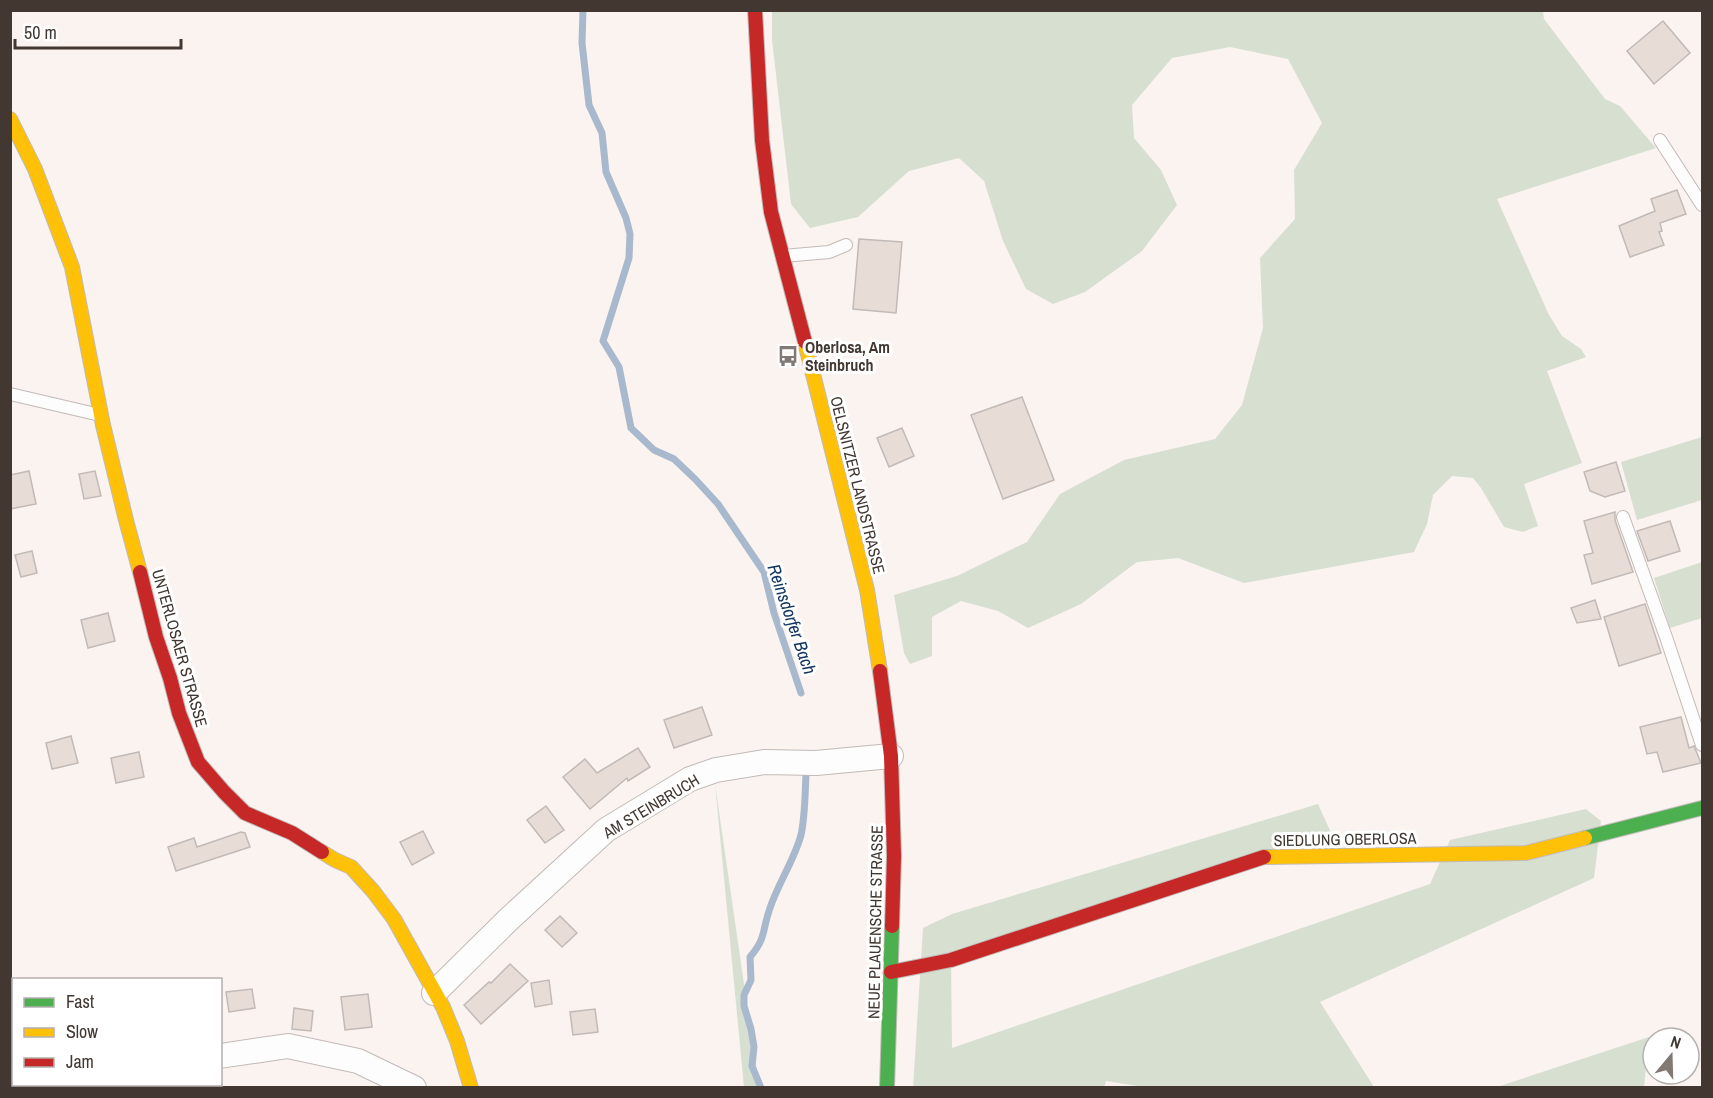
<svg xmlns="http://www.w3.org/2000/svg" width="1713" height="1098" font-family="'Archivo Narrow',sans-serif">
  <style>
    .green { fill: #d7dfd1 }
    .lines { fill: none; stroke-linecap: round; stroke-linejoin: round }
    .stream { stroke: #a8b8cd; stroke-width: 7 }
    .building { fill: #e7dcd6; stroke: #c2bab6; stroke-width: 1.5 }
    .lane-casing { stroke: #c2bab7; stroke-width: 14 }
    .street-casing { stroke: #c2bab7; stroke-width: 26 }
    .fast-casing { stroke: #c2bab7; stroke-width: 16 }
    .slow-casing { stroke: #c2bab7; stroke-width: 16 }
    .jam-casing { stroke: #c2bab7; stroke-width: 16 }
    .lane { stroke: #fefdfd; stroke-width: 12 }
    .street { stroke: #fefdfd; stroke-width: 24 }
    .fast { stroke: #4caf50; stroke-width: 14 }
    .slow { stroke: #ffc107; stroke-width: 14 }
    .jam { stroke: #c62828; stroke-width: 14 }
    .labels { text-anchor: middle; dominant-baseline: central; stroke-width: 6; stroke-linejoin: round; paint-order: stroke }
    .poi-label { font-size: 16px; font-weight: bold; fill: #423731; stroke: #fff; text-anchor: start }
    .street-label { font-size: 16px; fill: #423731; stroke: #fff }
    .water-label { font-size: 18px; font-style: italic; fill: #143762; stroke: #fff }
  </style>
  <rect width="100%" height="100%" fill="#faf3f0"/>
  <!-- green -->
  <g class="green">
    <polygon points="772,11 1543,11 1544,19 1605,99 1620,106 1656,148 1497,199 1549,315 1562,336 1581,349 1586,357 1547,371 1582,463 1524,484 1538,526 1523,532 1504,527 1481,488 1473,478 1452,476 1433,495 1427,524 1414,552 1244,583 1178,558 1137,562 1081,604 1028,628 998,611 961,601 932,617 932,656 910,664 904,653 894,595 957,576 1027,542 1060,494 1124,460 1215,439 1242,405 1263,328 1260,258 1295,219 1294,170 1322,123 1288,59 1230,47 1172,58 1132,105 1134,138 1161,170 1177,205 1142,251 1085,292 1053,304 1026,289 1003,241 984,181 959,158 909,171 858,217 810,228 791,204 772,40"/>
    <polygon points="1702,437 1702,500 1637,520 1621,462"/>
    <polygon points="1702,562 1702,618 1670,628 1654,578"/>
    <polygon points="715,784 759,1087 744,1087"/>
    <polygon points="1318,804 1332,835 951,952 952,1048 1430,884 1450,840 1586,809 1601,821 1594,878 1320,1002 1374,1087 1150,1088 1106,1081 1104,1088 913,1088 923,928 952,914"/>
    <polygon points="1649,1037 1644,1087 1497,1087"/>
  </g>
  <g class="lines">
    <!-- stream -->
    <g class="stream">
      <polyline points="583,10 582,43 589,105 602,133 606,172 626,218 630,234 629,258 603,341 619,367 631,428 654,450 674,459 695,479 718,504 764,572 774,613 801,693"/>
      <path d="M 761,1088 L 752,1066 L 754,1047 L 751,1029 L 744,1006 L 744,995 L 751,980 L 750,957 C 766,938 762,932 769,911 C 777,885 794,861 801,835 C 805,818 805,793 806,775"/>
    </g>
  </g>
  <!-- building -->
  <g class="building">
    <polygon points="1663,21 1690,53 1654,84 1627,51"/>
    <polygon points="1677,190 1686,214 1660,223 1662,231 1659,232 1664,245 1630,257 1619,226 1655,211 1651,199"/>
    <polygon points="859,239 902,242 896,313 853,309"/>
    <polygon points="1022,397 1054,480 1003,499 971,415"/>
    <polygon points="902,428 914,456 889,467 877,438"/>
    <polygon points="1616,462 1625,491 1605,497 1590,491 1584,472"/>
    <polygon points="29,471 36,504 10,509 10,475"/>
    <polygon points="95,471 101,496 84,499 79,474"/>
    <polygon points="1615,512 1615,520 1633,572 1592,584 1584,555 1593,553 1584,521"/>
    <polygon points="1670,521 1680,551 1648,561 1637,531"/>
    <polygon points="32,551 37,573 21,577 15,555"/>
    <polygon points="1595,600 1601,619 1577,623 1571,608"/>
    <polygon points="1645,604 1661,653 1619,666 1604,617"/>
    <polygon points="108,613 115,641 88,648 81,620"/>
    <polygon points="702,707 712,735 674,748 664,720"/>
    <polygon points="1681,717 1689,748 1694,746 1701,763 1663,772 1657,752 1647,754 1640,727"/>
    <polygon points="71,736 78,763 52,769 46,743"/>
    <polygon points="638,748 650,767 628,781 627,778 590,809 563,777 585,759 597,773"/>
    <polygon points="139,752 144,777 116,783 111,758"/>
    <polygon points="546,806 564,830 545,843 527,820"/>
    <polygon points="423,831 434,853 412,865 400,842"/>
    <polygon points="241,832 245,833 250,847 176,871 168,847 194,838 197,847"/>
    <polygon points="560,916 577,933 562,947 545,930"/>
    <polygon points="510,964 528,981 481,1024 464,1005 489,982 491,983"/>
    <polygon points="549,980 552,1004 535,1007 531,983"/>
    <polygon points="252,989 255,1008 229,1012 226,992"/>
    <polygon points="368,994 372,1027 345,1030 341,997"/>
    <polygon points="294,1008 313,1011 311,1031 292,1029"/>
    <polygon points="595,1009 598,1032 573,1035 570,1012"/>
  </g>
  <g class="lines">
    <defs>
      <g id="lane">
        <polyline points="1660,140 1702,205"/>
        <polyline points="783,256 829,252 846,245"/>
        <polyline points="10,394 100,415"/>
        <polyline points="1623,517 1667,640 1702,745"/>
      </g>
      <g id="street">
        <polyline points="434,993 508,920 606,830 690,779 716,770 764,762 816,763 891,756"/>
        <polyline points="220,1056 288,1046 358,1061 414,1088"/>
        <polyline points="10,1084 14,1083"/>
        <polyline points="123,1088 123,1084"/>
      </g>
      <g id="fast">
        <polyline points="1585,838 1702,808"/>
        <polyline points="887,1088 892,926"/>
      </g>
      <g id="slow">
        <polyline points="10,119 35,169 72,267 103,425 126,520 140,572"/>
        <polyline points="805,342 867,590 880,671"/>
        <polyline points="322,852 335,860 351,867 373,891 394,919 443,1007 457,1041 471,1088"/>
        <polyline points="1264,857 1526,853 1585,838"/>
      </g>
      <g id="jam">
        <polyline points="755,10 762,140 771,212 805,342"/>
        <polyline points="140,572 156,637 170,678 179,713 198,762 224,792 245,813 292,833 322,852"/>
        <polyline points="880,671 891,756 894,856 892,926"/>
        <polyline points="891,972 951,960 1264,857"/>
      </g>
    </defs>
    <!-- lane casing -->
    <use href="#lane" class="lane-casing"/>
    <!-- street casing -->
    <use href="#street" class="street-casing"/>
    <!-- fast casing -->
    <use href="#fast" class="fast-casing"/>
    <!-- slow casing -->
    <use href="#slow" class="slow-casing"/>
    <!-- jam casing -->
    <use href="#jam" class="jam-casing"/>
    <!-- lane -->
    <use href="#lane" class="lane"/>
    <!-- street -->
    <use href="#street" class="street"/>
    <!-- fast -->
    <use href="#fast" class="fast"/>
    <!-- slow -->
    <use href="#slow" class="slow"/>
    <!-- jam -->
    <use href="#jam" class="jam"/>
  </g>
  <!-- icons -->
  <defs>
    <symbol id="bus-bare" viewBox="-9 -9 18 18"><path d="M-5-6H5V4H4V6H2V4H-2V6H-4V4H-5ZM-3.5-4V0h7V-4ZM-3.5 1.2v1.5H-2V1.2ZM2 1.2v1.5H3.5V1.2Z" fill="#827974" stroke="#fff" stroke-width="2.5" paint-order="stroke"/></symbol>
  </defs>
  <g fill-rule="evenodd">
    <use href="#bus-bare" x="773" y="341" width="30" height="30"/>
  </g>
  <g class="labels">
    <!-- poi labels -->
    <g class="poi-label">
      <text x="805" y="347">Oberlosa, Am<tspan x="805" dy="18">Steinbruch</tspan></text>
    </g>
    <!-- street labels -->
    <g class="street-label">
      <text transform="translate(858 485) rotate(76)">OELSNITZER LANDSTRASSE</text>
      <text transform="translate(180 648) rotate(74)">UNTERLOSAER STRASSE</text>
      <text transform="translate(651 806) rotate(-31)">AM STEINBRUCH</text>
      <text transform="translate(1345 839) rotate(-1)">SIEDLUNG OBERLOSA</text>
      <text transform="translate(875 922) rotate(-89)">NEUE PLAUENSCHE STRASSE</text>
    </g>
    <!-- water labels -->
    <g class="water-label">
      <text transform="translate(792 619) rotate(71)">Reinsdorfer Bach</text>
    </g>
  </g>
  <!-- border -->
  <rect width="1713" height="1098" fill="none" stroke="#423731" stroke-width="24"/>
  <!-- legend -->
  <rect x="12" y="978" width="210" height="108" fill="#ffffff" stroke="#b3afad" stroke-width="1.5"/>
  <rect x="24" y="998" width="30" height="9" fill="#4caf50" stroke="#b3afad" stroke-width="1.5"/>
  <text x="66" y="1008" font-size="18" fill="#423731">Fast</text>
  <rect x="24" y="1028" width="30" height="9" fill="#ffc107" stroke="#b3afad" stroke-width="1.5"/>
  <text x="66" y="1038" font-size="18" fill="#423731">Slow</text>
  <rect x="24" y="1058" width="30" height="9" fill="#c62828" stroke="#b3afad" stroke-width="1.5"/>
  <text x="66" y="1068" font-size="18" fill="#423731">Jam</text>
  <!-- north arrow -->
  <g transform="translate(1671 1056) rotate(19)"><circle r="28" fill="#ffffff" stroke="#b3afad" stroke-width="1.5"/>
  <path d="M0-4.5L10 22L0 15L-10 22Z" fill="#827974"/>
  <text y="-9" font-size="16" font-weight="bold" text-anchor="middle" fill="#423731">N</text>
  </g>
  <!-- scale -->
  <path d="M15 39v9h166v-9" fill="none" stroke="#423731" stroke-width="3"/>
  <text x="24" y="39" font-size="18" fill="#423731" stroke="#ffffff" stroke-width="4.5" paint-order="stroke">50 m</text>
</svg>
